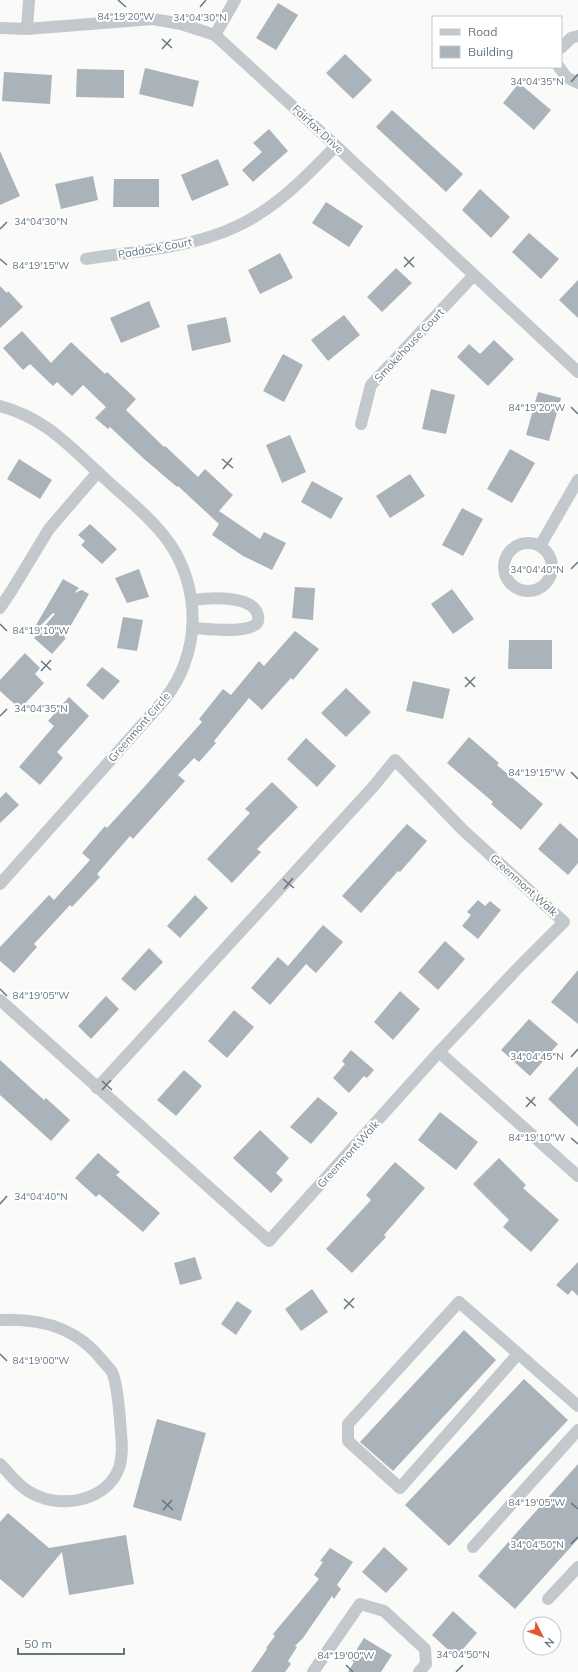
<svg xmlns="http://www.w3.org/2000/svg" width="578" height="1672" font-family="Mulish,sans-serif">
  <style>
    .building { fill: #aab3b9 }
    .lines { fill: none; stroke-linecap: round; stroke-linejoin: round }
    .minor { stroke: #c3c8cc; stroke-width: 12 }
    .ticks { fill: none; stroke: #657683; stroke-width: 1.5 }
    .labels { text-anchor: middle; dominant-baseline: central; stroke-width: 4; stroke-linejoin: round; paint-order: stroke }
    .street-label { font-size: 11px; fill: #657683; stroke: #fff }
    .ticks-label { font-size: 10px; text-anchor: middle; fill: #657683; stroke: #fff; stroke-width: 4; stroke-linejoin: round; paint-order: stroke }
  </style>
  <rect width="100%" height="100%" fill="#fafaf8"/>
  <!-- building -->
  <g class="building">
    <polygon points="278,3 298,15 276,50 256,38"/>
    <polygon points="345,54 372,80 353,99 326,73"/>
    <polygon points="145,68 199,81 193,107 139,94"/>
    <polygon points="77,69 124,70 124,98 76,97"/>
    <polygon points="4,72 52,75 50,104 2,101"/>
    <polygon points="519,83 551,110 534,130 503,103"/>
    <polygon points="392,110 463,174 446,192 376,127"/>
    <polygon points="269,129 288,151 253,182 242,170 262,152 253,143"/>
    <polygon points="0,151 20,196 0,205"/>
    <polygon points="218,159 229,185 192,201 181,175"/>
    <polygon points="93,176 98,200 61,209 55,184"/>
    <polygon points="114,179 159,179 159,207 113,207"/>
    <polygon points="480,189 510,217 491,238 462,210"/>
    <polygon points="326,202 363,226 349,247 312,223"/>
    <polygon points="529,233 559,259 541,279 512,252"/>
    <polygon points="280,253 293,278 260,294 248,270"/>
    <polygon points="396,268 412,283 382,312 367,297"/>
    <polygon points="578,280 578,318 559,300"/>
    <polygon points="0,286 7,293 8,291 23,307 0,328"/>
    <polygon points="149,301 160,327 121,343 110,318"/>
    <polygon points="344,315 360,335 328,361 311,340"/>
    <polygon points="226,317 231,342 192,351 187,325"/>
    <polygon points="22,331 51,363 71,342 105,374 107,372 136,399 126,410 164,447 165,446 198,477 205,469 233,495 219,511 260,539 264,532 286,543 272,570 243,556 212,535 219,524 178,486 177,487 143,458 110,427 108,429 95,418 106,407 83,385 72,396 57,382 53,386 30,364 23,370 3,348"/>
    <polygon points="494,340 514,359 488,386 457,357 469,344 480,354"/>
    <polygon points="283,354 303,365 284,402 263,391"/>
    <polygon points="431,389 455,395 446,434 422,429"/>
    <polygon points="538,392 561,398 549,441 526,435"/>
    <polygon points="290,435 306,472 282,483 266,445"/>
    <polygon points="510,449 535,463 512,503 487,489"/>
    <polygon points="19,459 52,480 40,499 7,479"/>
    <polygon points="410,474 425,496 390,518 376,496"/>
    <polygon points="312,481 343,498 331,519 301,502"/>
    <polygon points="462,508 483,519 463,556 442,545"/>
    <polygon points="90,524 117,549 102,564 81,545 85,541 78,535"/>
    <polygon points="139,569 149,597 127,603 115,578"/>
    <polygon points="63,579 79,588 74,593 82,590 89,594 64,637 66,638 52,654 34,638 55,614 53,613 39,627 36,625"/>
    <polygon points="295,587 315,588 313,620 292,618"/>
    <polygon points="452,589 474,619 453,634 431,604"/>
    <polygon points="123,617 143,620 137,651 117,648"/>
    <polygon points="295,631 319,649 293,680 291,678 262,710 249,698 214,741 216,743 199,762 194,758 178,775 185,781 133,839 130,836 97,874 100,877 72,907 70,905 34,944 37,947 14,973 0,961 0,947 49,895 54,900 90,860 82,853 105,826 107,828 137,795 202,722 199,719 223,689 231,695 259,661 264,666"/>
    <polygon points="509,640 552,640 552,669 508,669"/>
    <polygon points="25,653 40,668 35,674 44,683 20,709 0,691 0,680"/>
    <polygon points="102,667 120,681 103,700 86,685"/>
    <polygon points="413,681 450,689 443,719 406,711"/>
    <polygon points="346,688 371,712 346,737 321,713"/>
    <polygon points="69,697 89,716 57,752 63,758 40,785 19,767 54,726 48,721"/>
    <polygon points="469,737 499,763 497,765 543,804 521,830 491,804 493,802 447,763"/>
    <polygon points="306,738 336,766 317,787 287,759"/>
    <polygon points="272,782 298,807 257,849 261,852 232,883 207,859 250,813 245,809"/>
    <polygon points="6,792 19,805 0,823 0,798"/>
    <polygon points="560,823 578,839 578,863 568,875 538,849"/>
    <polygon points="407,824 427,841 400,872 398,871 361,913 342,896"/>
    <polygon points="195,895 208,908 180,938 167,926"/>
    <polygon points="478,900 485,906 490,901 501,910 478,939 462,926 471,915 467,912"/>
    <polygon points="323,925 343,942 316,973 306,964 270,1005 251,988 278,957 288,966"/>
    <polygon points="445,941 465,959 438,990 418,972"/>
    <polygon points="149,948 163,962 135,991 121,979"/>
    <polygon points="578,970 578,1024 551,1002"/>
    <polygon points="400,991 420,1009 393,1040 374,1022"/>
    <polygon points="106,996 119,1009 91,1039 78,1026"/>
    <polygon points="234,1010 254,1027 227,1058 208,1041"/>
    <polygon points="529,1019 558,1044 530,1076 501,1050"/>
    <polygon points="351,1050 374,1070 367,1078 364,1076 349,1093 333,1078 345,1064 342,1061"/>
    <polygon points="0,1060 44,1100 46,1098 70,1120 51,1141 0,1095"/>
    <polygon points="578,1066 578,1127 548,1099"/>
    <polygon points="184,1070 202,1086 176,1116 157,1100"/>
    <polygon points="318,1097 338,1113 311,1144 290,1127"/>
    <polygon points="440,1112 478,1142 456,1170 418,1140"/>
    <polygon points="260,1130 289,1158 276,1173 283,1180 271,1193 233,1158"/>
    <polygon points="98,1153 120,1172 116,1175 160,1213 143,1232 99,1194 96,1197 75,1178"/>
    <polygon points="499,1158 526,1185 523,1188 559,1220 531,1252 503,1227 509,1220 473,1184"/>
    <polygon points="395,1162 425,1188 384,1235 386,1237 352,1273 326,1249 371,1200 366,1195"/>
    <polygon points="195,1257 202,1279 180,1285 174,1263"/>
    <polygon points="578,1262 578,1296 572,1290 568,1295 556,1285"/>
    <polygon points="312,1289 328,1312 301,1331 285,1309"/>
    <polygon points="237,1301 252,1311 236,1335 221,1324"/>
    <polygon points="464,1330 496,1360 393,1471 360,1442"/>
    <polygon points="524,1379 568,1420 449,1546 405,1505"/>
    <polygon points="157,1419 206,1433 181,1521 133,1507"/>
    <polygon points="578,1464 578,1539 515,1609 478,1576"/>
    <polygon points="8,1513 49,1548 126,1535 134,1584 69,1595 62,1552 23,1598 0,1579 0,1522"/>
    <polygon points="384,1547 408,1569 386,1593 362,1572"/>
    <polygon points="330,1548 353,1562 337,1585 341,1589 334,1599 332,1596 303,1638 295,1646 297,1647 288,1661 291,1664 285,1672 251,1672 267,1649 266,1648 275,1636 273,1634 319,1579 314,1575 323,1562 320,1561"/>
    <polygon points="453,1611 477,1633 456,1657 432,1635"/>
    <polygon points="364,1638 392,1655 381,1672 348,1672 354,1662 350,1660"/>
  </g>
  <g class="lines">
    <!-- minor -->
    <g class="minor">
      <polyline points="0,28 27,29 153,19 181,24 215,35 336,146 578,372"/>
      <polyline points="27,29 29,0"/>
      <polyline points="215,35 235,0"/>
      <polyline points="561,48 571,38 578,36"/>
      <polyline points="559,67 566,77 578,83"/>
      <path d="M 86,259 C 144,250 209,247 259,214 C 288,196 312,170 336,146"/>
      <path d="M 0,406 C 45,418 68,445 101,475 C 123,496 150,516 168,541 C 193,576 200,624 184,665 C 180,677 173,688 165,699 L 0,884"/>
      <polyline points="361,424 371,385 474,275"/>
      <circle cx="528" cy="567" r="24"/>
      <polyline points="540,546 578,480"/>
      <path d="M 192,600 C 208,598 254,594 258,616 C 259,621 258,624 253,626 C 240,633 208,629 193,628"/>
      <polyline points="0,608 12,590 49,529 98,472"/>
      <polyline points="0,1000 269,1241 439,1052 519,967 564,922 464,831 395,760 373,787 97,1088"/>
      <polyline points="439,1052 578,1176"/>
      <path d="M 0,1320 C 40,1318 76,1327 102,1360 C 105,1364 110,1368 112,1372 C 117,1382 119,1408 120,1420 C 121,1435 124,1453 119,1468 C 106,1503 57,1510 28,1491 C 17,1484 9,1473 0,1464"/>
      <polyline points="518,1354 400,1488 348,1441 348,1424 459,1302 578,1406"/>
      <polyline points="473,1547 578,1430"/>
      <polyline points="548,1599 578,1567"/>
      <polyline points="313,1672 360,1604 384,1611 425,1649 426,1664 419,1672"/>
    </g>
  </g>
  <!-- ticks -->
  <path class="ticks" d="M 118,0 L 126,7M 200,7 L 206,0M 162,39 L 172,48M 162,49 L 171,39M 571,82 L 578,74M 0,229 L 7,222M 404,257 L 414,267M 0,259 L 7,265M 404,267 L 414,257M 571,407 L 578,414M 222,459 L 233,468M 223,469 L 232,458M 571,569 L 578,562M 0,624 L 7,631M 41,661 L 51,670M 41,671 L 51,660M 465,677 L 475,687M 465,687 L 475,677M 0,716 L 7,709M 571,772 L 578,779M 283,879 L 294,888M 284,889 L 293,878M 0,989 L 7,996M 571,1057 L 578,1049M 102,1081 L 112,1090M 102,1090 L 111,1080M 526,1097 L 536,1106M 526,1107 L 535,1097M 571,1138 L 578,1144M 0,1204 L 7,1196M 344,1299 L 354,1308M 344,1309 L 354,1298M 0,1354 L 7,1361M 162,1500 L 173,1510M 571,1503 L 578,1509M 163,1510 L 172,1500M 571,1544 L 578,1537M 346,1665 L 353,1672M 456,1672 L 463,1665"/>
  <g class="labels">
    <!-- street labels -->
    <g class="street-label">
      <text transform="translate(318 129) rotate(43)">Fairfax Drive</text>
      <text transform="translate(155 248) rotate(-10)">Paddock Court</text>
      <text transform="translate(409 345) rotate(-47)">Smokehouse Court</text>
      <text transform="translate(139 727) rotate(-49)">Greenmont Circle</text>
      <text transform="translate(524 885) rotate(42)">Greenmont Walk</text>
      <text transform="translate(348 1154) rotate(-48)">Greenmont Walk</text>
    </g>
  </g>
  <g class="ticks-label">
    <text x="126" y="20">84°19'20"W</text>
    <text x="200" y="21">34°04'30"N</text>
    <text x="537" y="85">34°04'35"N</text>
    <text x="41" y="225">34°04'30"N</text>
    <text x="41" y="269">84°19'15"W</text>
    <text x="537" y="411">84°19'20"W</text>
    <text x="537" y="573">34°04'40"N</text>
    <text x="41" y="634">84°19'10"W</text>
    <text x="41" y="712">34°04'35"N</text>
    <text x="537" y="776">84°19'15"W</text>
    <text x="41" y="999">84°19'05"W</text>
    <text x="537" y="1060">34°04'45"N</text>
    <text x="537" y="1141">84°19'10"W</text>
    <text x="41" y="1200">34°04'40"N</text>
    <text x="41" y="1364">84°19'00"W</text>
    <text x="537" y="1506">84°19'05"W</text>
    <text x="537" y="1548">34°04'50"N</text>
    <text x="463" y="1658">34°04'50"N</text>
    <text x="346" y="1659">84°19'00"W</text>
  </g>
  <!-- legend -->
  <rect x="432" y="16" width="130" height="52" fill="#ffffff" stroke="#c1c8cd"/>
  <rect x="440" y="29" width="20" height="6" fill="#c3c8cc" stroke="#c1c8cd"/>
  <text x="468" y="36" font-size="12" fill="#657683">Road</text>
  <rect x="440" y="46" width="20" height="12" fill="#aab3b9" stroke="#c1c8cd"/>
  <text x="468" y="56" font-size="12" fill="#657683">Building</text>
  <!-- north arrow -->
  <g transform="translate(542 1636) rotate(132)"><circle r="19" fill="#ffffff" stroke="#c1c8cd"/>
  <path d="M0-3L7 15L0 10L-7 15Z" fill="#e4572e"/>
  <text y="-6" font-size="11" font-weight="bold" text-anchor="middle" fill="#657683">N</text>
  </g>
  <!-- scale -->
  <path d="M18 1648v6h106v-6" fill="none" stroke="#657683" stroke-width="2"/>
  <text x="24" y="1648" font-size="12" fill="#657683" stroke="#ffffff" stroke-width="3" paint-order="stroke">50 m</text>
</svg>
